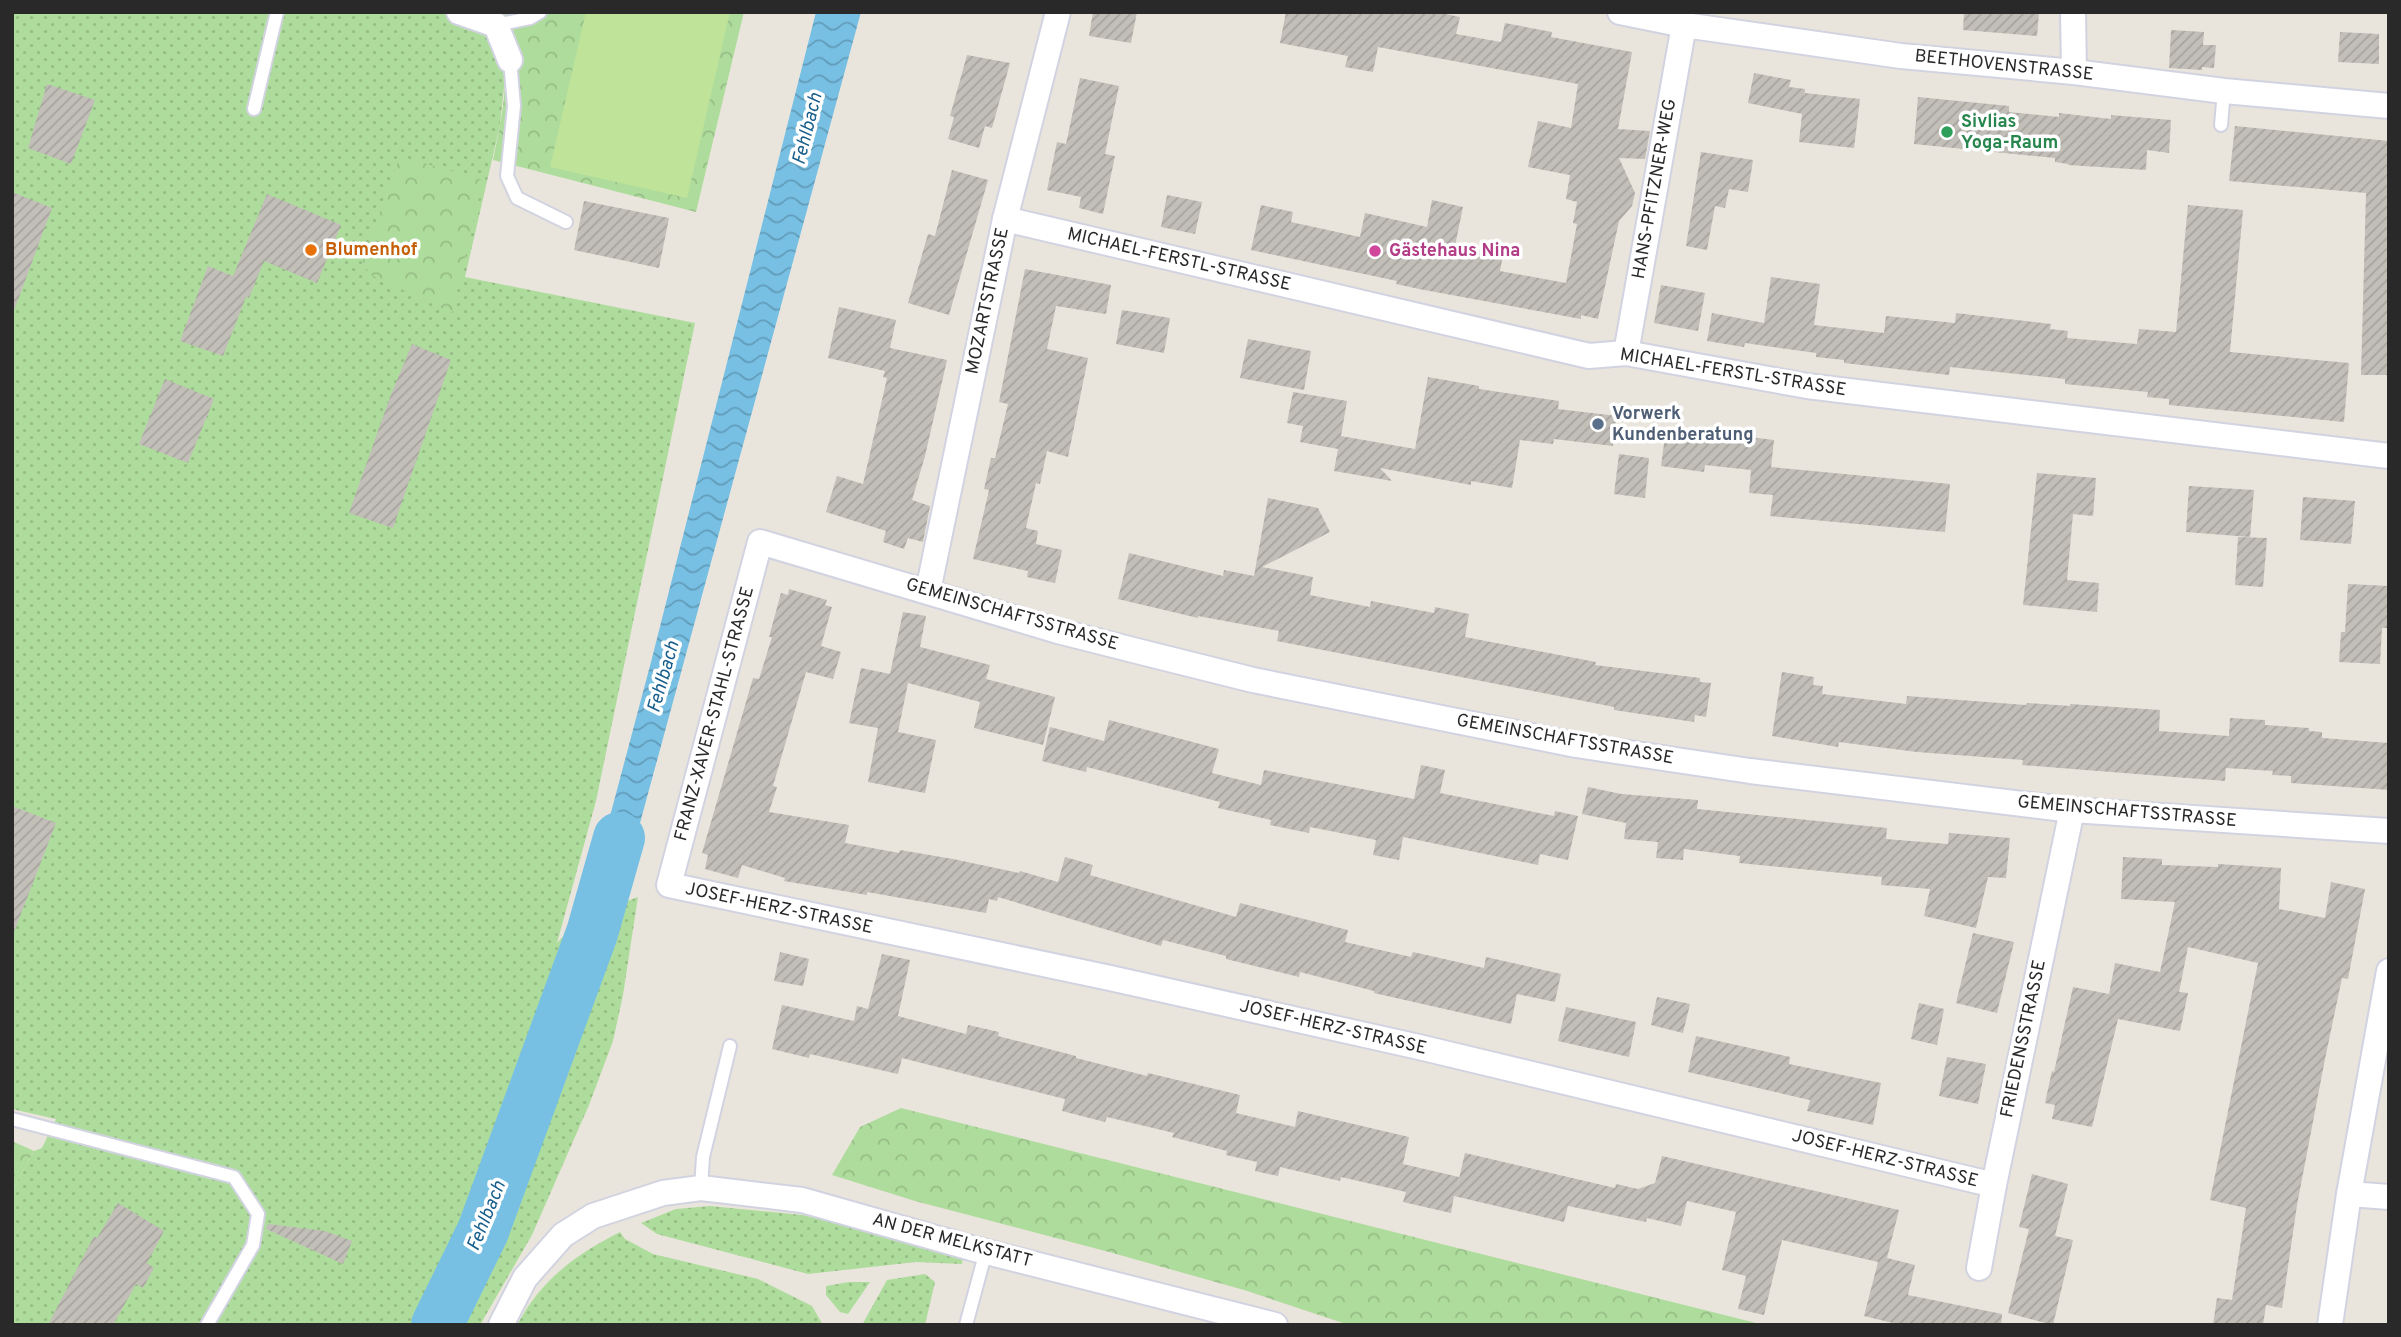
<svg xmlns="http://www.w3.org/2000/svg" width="2401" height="1337" font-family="Overpass,sans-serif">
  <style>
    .grass { fill: url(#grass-dots) }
    .forest { fill: url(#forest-crowns) }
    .pitch { fill: #bfe399 }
    .water { fill: url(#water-waves) }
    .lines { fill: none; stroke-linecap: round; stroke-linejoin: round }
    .river { stroke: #77c0e4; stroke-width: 52 }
    .building { fill: url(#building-hatch) }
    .lane-casing { stroke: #d1d3e0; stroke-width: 16 }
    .street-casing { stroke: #d1d3e0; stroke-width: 28 }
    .lane { stroke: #fff; stroke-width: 12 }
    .street { stroke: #fff; stroke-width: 24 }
    .leisure-dot { fill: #2e9e5b; stroke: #fff; stroke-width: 2.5 }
    .food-dot { fill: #e8710a; stroke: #fff; stroke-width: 2.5 }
    .hotel-dot { fill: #d1479c; stroke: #fff; stroke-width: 2.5 }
    .service-dot { fill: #5c6f8a; stroke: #fff; stroke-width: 2.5 }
    .labels { text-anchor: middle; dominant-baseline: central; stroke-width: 7; stroke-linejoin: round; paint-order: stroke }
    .street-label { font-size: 18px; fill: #292929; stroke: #fff }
    .leisure-label { font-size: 18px; font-weight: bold; fill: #27864d; stroke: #fff; text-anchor: start }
    .food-label { font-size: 18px; font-weight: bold; fill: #c56008; stroke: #fff; text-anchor: start }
    .hotel-label { font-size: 18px; font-weight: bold; fill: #b23c85; stroke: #fff; text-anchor: start }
    .service-label { font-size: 18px; font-weight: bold; fill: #4e5e75; stroke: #fff; text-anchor: start }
    .water-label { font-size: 19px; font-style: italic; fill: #185e8d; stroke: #fff }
  </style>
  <defs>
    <pattern id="grass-dots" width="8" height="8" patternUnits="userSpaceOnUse" patternTransform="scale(1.75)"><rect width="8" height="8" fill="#aedc9c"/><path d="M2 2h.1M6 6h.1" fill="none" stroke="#96bd86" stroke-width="1.8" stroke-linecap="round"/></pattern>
    <pattern id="forest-crowns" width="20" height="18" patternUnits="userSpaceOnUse" patternTransform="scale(1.75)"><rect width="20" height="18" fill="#aedc9c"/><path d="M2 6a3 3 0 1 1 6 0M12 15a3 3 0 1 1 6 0" fill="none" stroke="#96bd86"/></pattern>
    <pattern id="water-waves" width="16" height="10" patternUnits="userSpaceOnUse" patternTransform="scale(1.75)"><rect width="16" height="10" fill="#77c0e4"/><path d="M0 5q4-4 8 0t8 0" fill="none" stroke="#629cb9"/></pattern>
    <pattern id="building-hatch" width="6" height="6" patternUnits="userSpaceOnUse" patternTransform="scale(1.75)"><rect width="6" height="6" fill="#c2beb8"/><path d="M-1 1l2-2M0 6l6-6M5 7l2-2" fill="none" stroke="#a7a39e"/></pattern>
  </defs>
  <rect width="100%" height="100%" fill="#eae5dc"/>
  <!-- grass -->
  <g class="grass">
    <polygon points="12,12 443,12 481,29 499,44 505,78 500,125 465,277 695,323 596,801 557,943 578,920 638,897 623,995 613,1041 589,1105 532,1235 480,1325 12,1325 12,1191 34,1151 42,1148 56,1119 12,1109"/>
    <polygon points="710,1206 803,1215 963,1254 962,1264 916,1262 808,1274 657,1234 641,1223 676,1209"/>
    <path d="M 620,1232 L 625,1239 L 653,1254 L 758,1279 L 812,1306 L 823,1325 L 517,1325 C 542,1279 575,1255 620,1232 Z"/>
    <polygon points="925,1274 935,1282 925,1325 862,1325 887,1280"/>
    <polygon points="849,1282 870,1282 848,1314 840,1312 826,1295 826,1286"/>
  </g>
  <!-- forest -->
  <g class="forest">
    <path d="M 477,12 L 744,12 L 696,212 L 493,160 C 500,124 512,80 499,44 C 495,33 484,22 477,12 Z"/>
    <polygon points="406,158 483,180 452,313 371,275 362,263 398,161"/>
    <polygon points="901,1108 1764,1325 1349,1325 1244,1290 1109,1252 915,1201 832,1175 860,1127"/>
    <polygon points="12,1141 34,1151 12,1191"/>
  </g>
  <!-- pitch -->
  <polygon class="pitch" points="586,12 730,12 687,198 550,167"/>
  <!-- water -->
  <polygon class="water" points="816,12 861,12 619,900 584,914 651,662"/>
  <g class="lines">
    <!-- river -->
    <polyline class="river" points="437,1325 483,1231 592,933 619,838"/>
  </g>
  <!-- building -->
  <g class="building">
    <polygon points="1093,12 1137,12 1131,43 1089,36"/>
    <polygon points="1286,12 1436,12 1460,17 1456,34 1501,42 1505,23 1552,32 1551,37 1632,52 1618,129 1650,131 1645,159 1619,158 1635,193 1632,206 1619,221 1598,319 1581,315 1581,319 1419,289 1396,284 1397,281 1251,250 1261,205 1293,212 1291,222 1360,237 1365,213 1427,227 1432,200 1463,207 1455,246 1503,255 1500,271 1566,283 1577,224 1573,223 1577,202 1566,199 1570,175 1528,167 1538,121 1571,128 1578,84 1378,47 1373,72 1345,67 1348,56 1280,43"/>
    <polygon points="1964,12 2039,12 2037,36 1963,30"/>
    <polygon points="2171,30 2204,32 2203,45 2216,45 2214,68 2202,67 2202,70 2169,68"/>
    <polygon points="2340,32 2379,34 2379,64 2338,62"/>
    <polygon points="967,55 1010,63 992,128 985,126 979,148 948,139 954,117 950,116"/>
    <polygon points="1754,73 1791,80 1789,87 1805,89 1804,104 1805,93 1860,99 1854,148 1799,142 1802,114 1748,103"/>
    <polygon points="1080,78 1119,86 1105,154 1115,156 1103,214 1079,208 1081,197 1047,190 1057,142 1066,144"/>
    <polygon points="47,84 95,100 71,164 28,148"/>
    <polygon points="1918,97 2009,106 2009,112 2059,117 2059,113 2111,119 2111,115 2171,120 2169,153 2147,150 2146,170 2068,165 2068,164 2055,162 2055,158 1914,144"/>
    <polygon points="2235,126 2389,141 2389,375 2361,375 2366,193 2229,181"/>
    <polygon points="1701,152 1753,160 1748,192 1729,189 1725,208 1715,206 1707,250 1686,246"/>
    <polygon points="952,170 988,180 949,315 908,303 928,234 935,236"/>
    <polygon points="12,192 52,208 15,308 12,308"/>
    <polygon points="267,194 341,225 317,283 264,261 249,298 246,297 223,356 180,341 208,266 233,276"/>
    <polygon points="1167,195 1202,202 1195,234 1161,227"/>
    <polygon points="584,201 669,218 659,268 574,250"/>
    <polygon points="2188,205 2243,210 2230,352 2349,363 2344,422 2169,405 2169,399 2147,397 2148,392 2065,384 2065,379 1950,367 1949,375 1844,363 1844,360 1816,357 1816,353 1745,343 1744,347 1707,341 1712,313 1764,323 1771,277 1820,284 1814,325 1884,333 1886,316 1955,323 1956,313 2051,324 2050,329 2068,331 2067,338 2137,344 2139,329 2176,332"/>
    <polygon points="1025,269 1111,285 1106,314 1056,306 1047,349 1088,358 1068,457 1047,451 1040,484 1036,483 1026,528 1038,531 1036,544 1062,550 1055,583 1027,577 1028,571 973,559 989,490 984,489 991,458 995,458 1008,404 999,402"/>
    <polygon points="1661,285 1705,293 1698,331 1654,323"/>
    <polygon points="839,307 896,320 890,348 947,360 925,456 912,500 930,506 923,542 908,538 904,549 883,542 886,531 826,512 837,476 863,484 887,378 883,377 885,371 828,358"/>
    <polygon points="1122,310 1170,318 1164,353 1116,344"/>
    <polygon points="1248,339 1311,351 1304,390 1240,378"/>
    <polygon points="412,344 451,360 393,528 349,513 390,397"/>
    <polygon points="1428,377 1479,386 1479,389 1559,401 1558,409 1617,416 1613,446 1554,439 1553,444 1520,440 1512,488 1471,481 1471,485 1380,468 1392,481 1334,471 1338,449 1300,442 1303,426 1287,423 1293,392 1347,401 1341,436 1415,449"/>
    <polygon points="165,379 214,399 188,463 139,444"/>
    <polygon points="1677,428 1774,440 1771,467 1950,484 1945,532 1770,516 1773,495 1749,493 1751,470 1705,465 1704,472 1661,466 1666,429 1677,431"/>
    <polygon points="1619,454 1649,458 1645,498 1614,494"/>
    <polygon points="2037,473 2096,478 2093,516 2073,514 2067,580 2099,583 2097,612 2023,605"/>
    <polygon points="2189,486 2254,490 2250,537 2186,532"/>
    <polygon points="2303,497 2355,501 2351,544 2300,540"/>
    <polygon points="1268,498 1318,508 1330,532 1262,567 1313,577 1310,595 1370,607 1371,601 1434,613 1435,607 1469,614 1465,637 1596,662 1595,665 1700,678 1700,682 1711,683 1706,717 1695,715 1694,722 1614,710 1614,707 1277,641 1279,631 1198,616 1198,618 1118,599 1129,553 1223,576 1224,570 1254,576"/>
    <polygon points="2238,537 2267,538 2263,587 2235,585"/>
    <polygon points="2348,584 2389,586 2389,628 2382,628 2380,664 2339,662 2341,632 2345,632"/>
    <polygon points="789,589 827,600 825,605 832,607 821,646 841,652 833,679 806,672 773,786 777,787 769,812 849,825 845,843 899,853 900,850 953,859 1019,873 1020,871 1058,882 1065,857 1093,865 1090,875 1236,917 1240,903 1348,930 1345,942 1411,957 1413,952 1484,968 1486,957 1561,974 1555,1002 1517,994 1511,1024 1374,993 1374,991 1300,972 1299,977 1226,959 1226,956 1163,940 1161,946 998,897 997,901 989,899 986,913 867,892 867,895 784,881 785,878 742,865 738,878 705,869 708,855 702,853 753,678 759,679 772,637 769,637 781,593 788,595"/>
    <polygon points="903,612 926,616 920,647 990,665 986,679 1055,697 1043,745 974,728 980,702 908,683 898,732 936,740 925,793 868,782 878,728 849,723 861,668 890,674"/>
    <polygon points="1782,672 1814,677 1813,685 1823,686 1822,694 1906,704 1907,696 2026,705 2027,703 2070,706 2070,704 2160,710 2159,731 2229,736 2230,718 2265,720 2265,725 2309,728 2309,731 2322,732 2322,738 2389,743 2389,790 2291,783 2291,776 2272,775 2273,771 2226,768 2225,781 2022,765 2023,760 1917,752 1839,742 1838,747 1772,736"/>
    <polygon points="1109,720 1219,749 1212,773 1261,785 1264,770 1414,799 1421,765 1445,770 1440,793 1554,816 1555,811 1578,816 1568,860 1540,854 1538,865 1403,837 1399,860 1373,855 1376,840 1310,827 1309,833 1270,825 1271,820 1218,808 1220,802 1087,767 1086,772 1042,761 1050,727 1104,741"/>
    <polygon points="1588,787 1621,794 1698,800 1697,809 1887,828 1886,839 1948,844 1949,833 2010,838 2006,878 1988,877 1976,928 1924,916 1930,889 1881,885 1882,877 1739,863 1740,856 1684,849 1683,860 1656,858 1658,842 1624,839 1626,823 1582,814"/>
    <polygon points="12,806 56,823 14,932 12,932"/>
    <polygon points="2123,857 2162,859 2162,865 2218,867 2218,864 2281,868 2279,909 2325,918 2331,882 2365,889 2348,979 2342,978 2325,1059 2297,1205 2282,1308 2266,1305 2263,1325 2213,1325 2217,1298 2232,1300 2246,1208 2210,1200 2258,963 2188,947 2179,992 2188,993 2180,1031 2118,1019 2092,1127 2052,1119 2055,1105 2045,1103 2052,1071 2054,1072 2073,987 2109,994 2115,963 2160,972 2175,902 2121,899"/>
    <polygon points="1973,933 2014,942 1997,1013 1956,1003"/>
    <polygon points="780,952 809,959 803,986 774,981"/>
    <polygon points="882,954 910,960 898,1016 966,1034 968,1025 999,1032 998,1036 1076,1056 1076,1058 1147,1076 1148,1073 1240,1095 1236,1113 1295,1127 1298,1111 1409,1137 1403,1164 1459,1177 1457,1187 1465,1153 1615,1188 1616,1184 1638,1189 1655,1183 1662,1156 1899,1210 1887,1258 1915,1265 1908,1295 2002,1314 2001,1325 1901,1325 1864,1316 1878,1262 1782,1240 1764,1315 1738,1309 1746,1276 1722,1270 1736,1212 1687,1201 1681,1226 1647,1218 1646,1222 1568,1206 1564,1222 1454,1196 1451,1213 1403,1202 1406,1192 1341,1177 1340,1181 1280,1167 1278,1176 1255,1171 1257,1162 1226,1155 1227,1151 1172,1137 1174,1133 1107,1117 1105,1122 1062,1111 1065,1099 957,1072 902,1058 898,1074 810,1054 809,1058 772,1049 782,1005 854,1021 857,1006 868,1009"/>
    <polygon points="1657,997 1690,1004 1683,1033 1651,1025"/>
    <polygon points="1919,1003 1944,1009 1937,1045 1911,1039"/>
    <polygon points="1566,1007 1636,1022 1629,1057 1558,1041"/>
    <polygon points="1696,1036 1790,1057 1789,1064 1881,1083 1873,1125 1807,1111 1810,1100 1688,1072"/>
    <polygon points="1947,1057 1986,1064 1978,1104 1939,1096"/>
    <polygon points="2032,1174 2068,1184 2055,1236 2073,1240 2053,1325 2008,1313 2029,1229 2019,1227"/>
    <polygon points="118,1203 164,1231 147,1263 154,1268 143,1288 136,1284 113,1325 48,1325 94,1236 97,1238"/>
    <polygon points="268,1224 325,1231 352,1241 343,1264 266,1229"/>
  </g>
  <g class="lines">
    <defs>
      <g id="lane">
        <polyline points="496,25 530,18 540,12"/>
        <polyline points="510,60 514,106 507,176 517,198 566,222"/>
        <polyline points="254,109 277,12"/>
        <polyline points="2221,125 2224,91"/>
        <polyline points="12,1119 234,1177 258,1214 253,1245 207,1325"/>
        <polyline points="701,1188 703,1157 730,1046"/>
        <polyline points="966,1325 986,1251"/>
      </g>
      <g id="street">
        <polyline points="459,12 496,25 510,60"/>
        <polyline points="1620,12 1684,25 1901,56 2074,72 2224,91 2389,106"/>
        <polyline points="2073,12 2074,72"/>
        <polyline points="1005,219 1589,356 1626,353 1807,386 2389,456"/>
        <polyline points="1626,353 1684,25"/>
        <polyline points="928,591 1005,219 1058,12"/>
        <polyline points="1994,1185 1419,1047 1110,978 669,885 760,542 1058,631 1145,653 1253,680 1576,745 1750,771 2072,810 2389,831"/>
        <polyline points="2349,1194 2389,1197"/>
        <polyline points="1979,1268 1994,1185 2072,810"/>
        <polyline points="501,1325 525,1278 563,1235 593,1216 663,1193 701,1188 802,1200 971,1248 1275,1325"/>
        <polyline points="2330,1325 2349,1194 2389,971"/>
      </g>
    </defs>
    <!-- lane casing -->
    <use href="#lane" class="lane-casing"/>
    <!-- street casing -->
    <use href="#street" class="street-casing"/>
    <!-- lane -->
    <use href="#lane" class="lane"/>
    <!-- street -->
    <use href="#street" class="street"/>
  </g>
  <!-- markers -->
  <circle class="leisure-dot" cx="1947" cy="132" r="7"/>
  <circle class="food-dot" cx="311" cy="250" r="7"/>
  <circle class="hotel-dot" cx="1375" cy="251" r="7"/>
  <circle class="service-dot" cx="1598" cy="424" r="7"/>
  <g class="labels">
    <!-- street labels -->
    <g class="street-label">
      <text transform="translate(2004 66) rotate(6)">BEETHOVENSTRASSE</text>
      <text transform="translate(1655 189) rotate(-80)">HANS-PFITZNER-WEG</text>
      <text transform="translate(1179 260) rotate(13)">MICHAEL-FERSTL-STRASSE</text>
      <text transform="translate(988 301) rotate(-78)">MOZARTSTRASSE</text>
      <text transform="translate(1733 373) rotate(9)">MICHAEL-FERSTL-STRASSE</text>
      <text transform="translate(1012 615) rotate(16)">GEMEINSCHAFTSSTRASSE</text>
      <text transform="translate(715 714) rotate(-75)">FRANZ-XAVER-STAHL-STRASSE</text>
      <text transform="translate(1565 740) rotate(10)">GEMEINSCHAFTSSTRASSE</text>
      <text transform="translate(2127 812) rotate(5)">GEMEINSCHAFTSSTRASSE</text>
      <text transform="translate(779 909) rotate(12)">JOSEF-HERZ-STRASSE</text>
      <text transform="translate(1333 1028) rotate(13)">JOSEF-HERZ-STRASSE</text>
      <text transform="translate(2024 1039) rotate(-78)">FRIEDENSSTRASSE</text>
      <text transform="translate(1885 1159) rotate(14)">JOSEF-HERZ-STRASSE</text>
      <text transform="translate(952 1241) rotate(15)">AN DER MELKSTATT</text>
    </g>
    <!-- leisure labels -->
    <g class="leisure-label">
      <text x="1961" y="122">Sivlias<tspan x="1961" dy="21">Yoga-Raum</tspan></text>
    </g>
    <!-- food labels -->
    <g class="food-label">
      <text x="325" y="250">Blumenhof</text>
    </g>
    <!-- hotel labels -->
    <g class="hotel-label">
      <text x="1389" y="251">Gästehaus Nina</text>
    </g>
    <!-- service labels -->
    <g class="service-label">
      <text x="1612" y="414">Vorwerk<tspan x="1612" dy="21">Kundenberatung</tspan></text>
    </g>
    <!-- water labels -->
    <g class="water-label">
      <text transform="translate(808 129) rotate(-76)">Fehlbach</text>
      <text transform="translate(664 677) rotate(-74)">Fehlbach</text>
      <text transform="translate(487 1216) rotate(-68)">Fehlbach</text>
    </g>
  </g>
  <!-- border -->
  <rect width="2401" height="1337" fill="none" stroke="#292929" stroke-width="28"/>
</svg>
